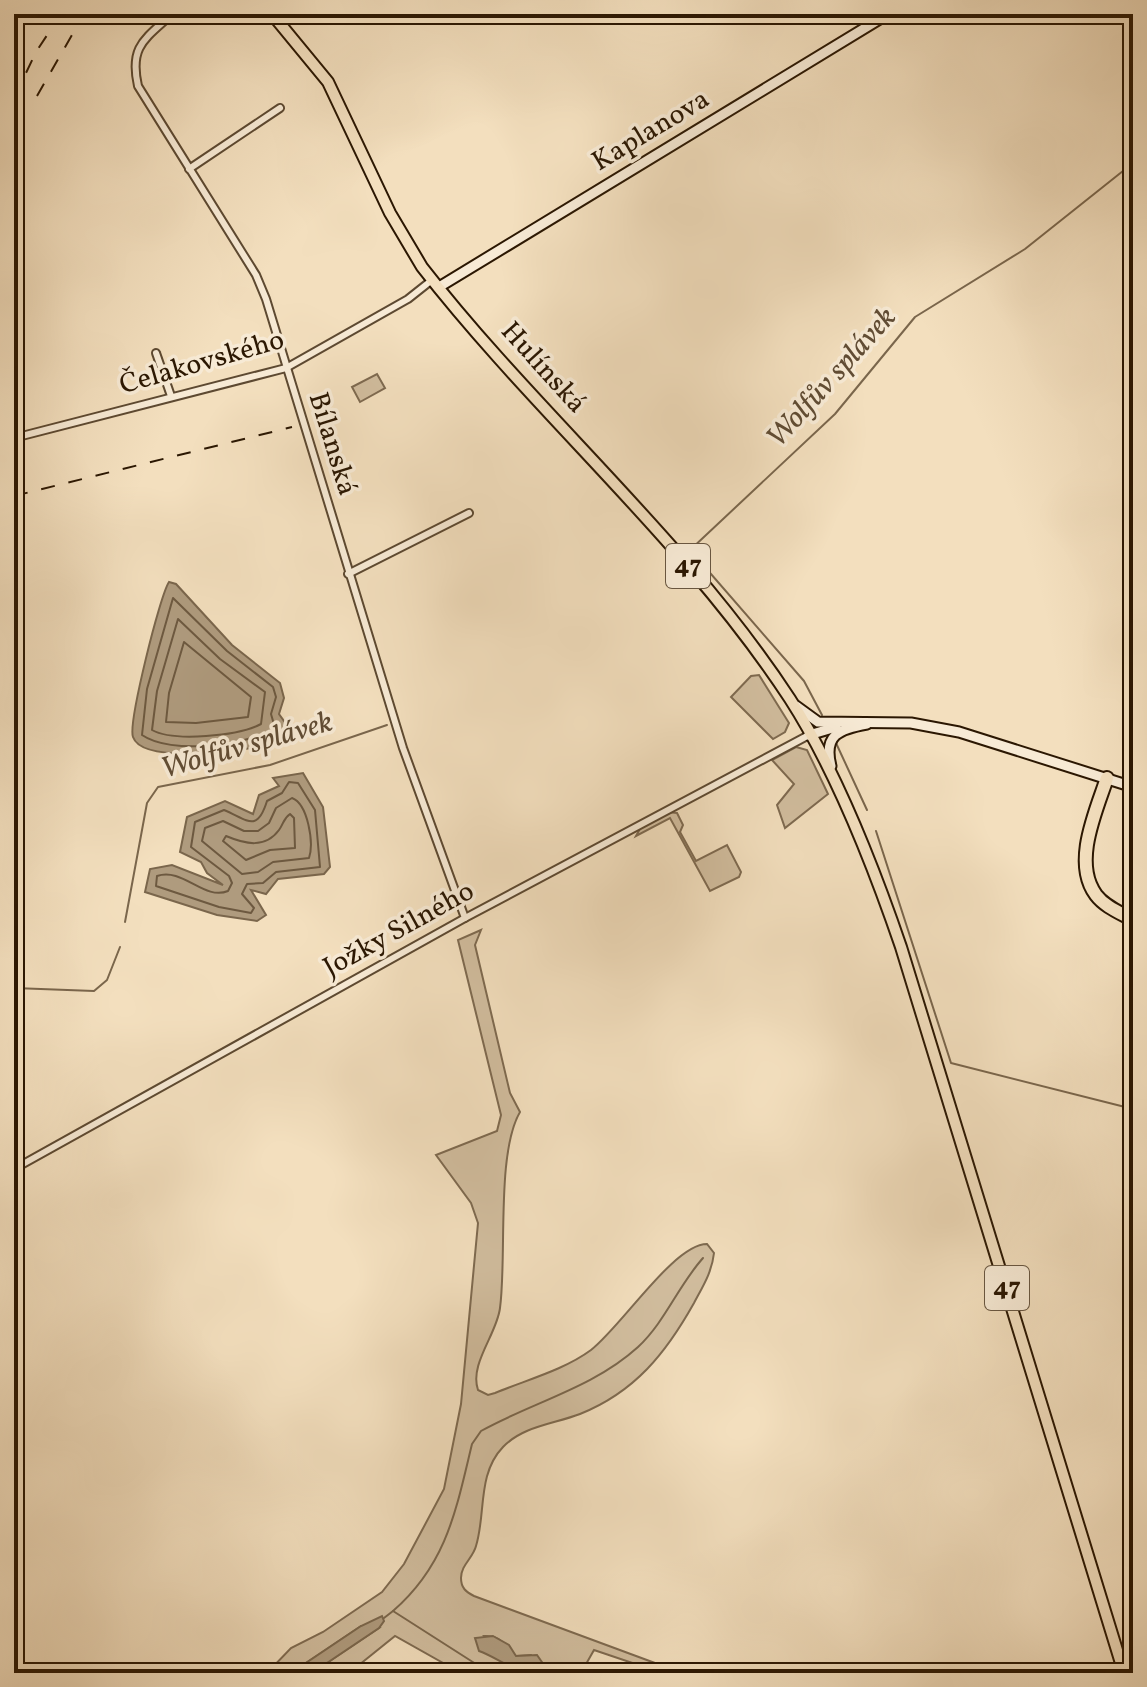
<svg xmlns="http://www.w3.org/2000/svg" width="1147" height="1687" font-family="Vollkorn,serif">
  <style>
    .green { fill: #d1bd9e; stroke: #7e6a50; stroke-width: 2 }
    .water { fill: #af9b7e; stroke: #7a664c; stroke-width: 2 }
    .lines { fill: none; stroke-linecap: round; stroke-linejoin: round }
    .shore { stroke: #6d5940; stroke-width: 2 }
    .stream { stroke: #7a664c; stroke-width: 2 }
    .street-casing { stroke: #5d4931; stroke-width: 10 }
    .secondary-casing { stroke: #2b1702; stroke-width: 13 }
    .primary-casing { stroke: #2b1702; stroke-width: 14 }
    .highway-casing { stroke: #2b1702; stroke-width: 16 }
    .street { stroke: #f7ead5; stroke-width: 6 }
    .secondary { stroke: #f7ead5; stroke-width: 9 }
    .primary { stroke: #f3dfbe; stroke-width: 10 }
    .highway { stroke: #f3dfbe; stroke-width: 12 }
    .rail { stroke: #2b1702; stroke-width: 2; stroke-dasharray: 14 14; stroke-linecap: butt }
    .labels { text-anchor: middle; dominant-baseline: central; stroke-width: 7; stroke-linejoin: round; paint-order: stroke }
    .shield { fill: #f7ead5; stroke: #685641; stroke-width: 2 }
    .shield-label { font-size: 26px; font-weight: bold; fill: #2b1702 }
    .street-label { font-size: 28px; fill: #2b1702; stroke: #f7ead5 }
    .water-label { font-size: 30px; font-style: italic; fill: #604c34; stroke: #f7ead5 }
  </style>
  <rect width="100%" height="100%" fill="#f3dfbe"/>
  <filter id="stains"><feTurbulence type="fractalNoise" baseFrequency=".0025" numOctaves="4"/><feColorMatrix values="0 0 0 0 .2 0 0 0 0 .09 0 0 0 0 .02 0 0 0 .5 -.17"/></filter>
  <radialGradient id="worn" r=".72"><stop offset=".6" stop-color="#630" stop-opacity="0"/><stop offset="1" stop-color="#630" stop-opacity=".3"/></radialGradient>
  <!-- green -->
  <g class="green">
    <polygon points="377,374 385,388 360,402 352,387"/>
    <polygon points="759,675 789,723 785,732 773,739 731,697 751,676"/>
    <polygon points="796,747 807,750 828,794 785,828 777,805 794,784 772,760"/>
    <polygon points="667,812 677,813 683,825 680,832 696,861 727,845 741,872 739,877 710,891 670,818 636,836 641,827"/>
    <path d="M 481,930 L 475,945 L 510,1093 L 520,1112 C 496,1153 507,1257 500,1308 C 497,1334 469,1364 478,1390 L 488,1395 L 495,1393 C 526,1380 564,1370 591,1350 C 622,1326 674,1244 707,1244 L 714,1253 C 712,1272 703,1286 694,1303 C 666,1353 635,1392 580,1414 C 554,1424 523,1426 503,1447 C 477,1474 486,1514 476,1546 C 473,1558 461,1565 461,1578 C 461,1588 466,1592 474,1596 L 682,1673 L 662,1673 L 594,1650 L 581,1673 L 535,1673 L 540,1672 L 531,1655 L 516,1656 C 504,1648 503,1635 484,1636 L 499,1657 L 523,1673 L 461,1673 L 395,1636 L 349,1673 L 312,1673 L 379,1628 L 361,1626 L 291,1673 L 267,1673 L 291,1648 L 323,1632 L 382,1592 L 404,1564 L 444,1489 L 461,1404 L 478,1223 L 471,1203 L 436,1155 L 497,1131 L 501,1115 L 458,940 Z"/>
  </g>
  <!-- water -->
  <g class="water">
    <path d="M 169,582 L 176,584 L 232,645 L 280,683 L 284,698 L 279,714 L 289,728 C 277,736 265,745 251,748 C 230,752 142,763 133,737 C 128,723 160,595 169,582 Z"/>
    <polygon points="303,773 323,807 330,867 324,874 278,879 266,894 251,890 266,915 257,921 217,915 145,892 150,869 172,865 223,885 207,873 201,862 180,852 187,817 225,801 253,814 259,795 279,786 273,778"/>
    <polygon points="382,1616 384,1621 379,1628 312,1673 291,1673 361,1626"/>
    <path d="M 493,1636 L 509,1645 L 516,1656 L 537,1655 L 544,1665 L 540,1672 C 516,1675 501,1659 479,1651 L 475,1638 Z"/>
  </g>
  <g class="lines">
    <!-- shore -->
    <g class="shore">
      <path d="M 173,598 L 227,651 L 273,687 L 276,697 L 271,714 L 275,728 C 246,746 171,755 142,735 L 147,689 Z"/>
      <path d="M 178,619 L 220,659 L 265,692 L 261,724 C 239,736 173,742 152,730 L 157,691 Z"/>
      <polygon points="184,642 251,697 248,717 196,723 166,722 169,693"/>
      <path d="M 289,782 L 298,783 L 315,810 L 320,867 L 276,872 L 263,883 L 247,884 L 242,894 L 254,908 L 251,913 L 219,907 L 156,886 L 157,876 C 183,867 204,901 228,891 L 232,883 L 229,876 L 191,847 L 195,822 L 224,810 C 248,820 257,833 267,801 L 282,793 Z"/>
      <path d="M 292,798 C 308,804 314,843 309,858 L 273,862 L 258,872 L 242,874 L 202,841 L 205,828 L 223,821 L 244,831 L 258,831 L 269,823 L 276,808 Z"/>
      <path d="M 290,814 L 294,818 L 295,848 L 270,850 L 246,860 L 223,841 L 226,836 C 245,844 265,849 279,830 C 284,823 283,819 290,814 Z"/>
    </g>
    <!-- stream -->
    <g class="stream">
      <polyline points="689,551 835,414 915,317 1025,249 1133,163"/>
      <polyline points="691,551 804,681 822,715"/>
      <polyline points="836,743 867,810"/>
      <polyline points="876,831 951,1063 1133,1109"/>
      <polyline points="125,922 147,803 158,787 270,765 387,725"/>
      <polyline points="14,988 94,991 107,980 120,947"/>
      <path d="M 393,1611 C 447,1564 456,1510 472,1444 L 481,1431 C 533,1402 593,1388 638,1347 C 665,1322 678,1286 703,1258"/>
      <polyline points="384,1618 393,1611 490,1673"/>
    </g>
    <defs>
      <g id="street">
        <path d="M 172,14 C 145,39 129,46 138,86 L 256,275 L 266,299 L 403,748 L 465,918"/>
        <polyline points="189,169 280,108"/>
        <polyline points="156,353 171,396"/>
        <polyline points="14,438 286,368 408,299 432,280"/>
        <polyline points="348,574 469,513"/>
        <polyline points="14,1169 465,918 809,735"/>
      </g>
      <g id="secondary">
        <polyline points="439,287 888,14"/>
        <polyline points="796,706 818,722 911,723 959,732 1133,787"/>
        <polyline points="809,735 836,727"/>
        <path d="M 831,766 C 823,735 839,729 867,724"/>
      </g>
      <path id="primary" d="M 272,14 L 328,82 L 390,213 L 422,267 C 538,416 686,540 790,699 C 837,772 873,865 901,947 L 1124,1673"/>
      <path id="highway" d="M 1107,778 C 1096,811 1072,863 1096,895 C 1105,907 1121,913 1133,920"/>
    </defs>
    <!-- street casing -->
    <use href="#street" class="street-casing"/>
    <!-- secondary casing -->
    <use href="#secondary" class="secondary-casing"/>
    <!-- primary casing -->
    <use href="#primary" class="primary-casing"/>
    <!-- highway casing -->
    <use href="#highway" class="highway-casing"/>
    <!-- street -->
    <use href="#street" class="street"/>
    <!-- secondary -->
    <use href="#secondary" class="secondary"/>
    <!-- primary -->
    <use href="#primary" class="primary"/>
    <!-- highway -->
    <use href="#highway" class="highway"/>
    <!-- rail -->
    <g class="rail">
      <polyline points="37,96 84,14"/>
      <polyline points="14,98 36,52 61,14"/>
      <polyline points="14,496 292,427"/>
    </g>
  </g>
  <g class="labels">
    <!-- shield labels -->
    <g class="shield">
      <rect x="666" y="544" width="44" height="44" rx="6"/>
      <rect x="985" y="1266" width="44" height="44" rx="6"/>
    </g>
    <g class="shield-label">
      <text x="688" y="566">47</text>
      <text x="1007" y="1288">47</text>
    </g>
    <!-- street labels -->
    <g class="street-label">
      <text transform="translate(651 131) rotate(-31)">Kaplanova</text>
      <text transform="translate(202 363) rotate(-16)">Čelakovského</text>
      <text transform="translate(543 368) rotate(48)">Hulínská</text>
      <text transform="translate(332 444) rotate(73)">Bílanská</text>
      <text transform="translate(399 930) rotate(-29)">Jožky Silného</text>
    </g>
    <!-- water labels -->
    <g class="water-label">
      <text transform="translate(832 378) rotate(-48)">Wolfův splávek</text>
      <text transform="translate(247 746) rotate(-16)">Wolfův splávek</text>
    </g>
  </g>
  <!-- margin -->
  <rect width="1147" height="1687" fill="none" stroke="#f3dfbe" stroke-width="48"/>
  <rect x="16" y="16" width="1115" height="1655" fill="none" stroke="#2b1702" stroke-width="4"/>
  <rect x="24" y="24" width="1099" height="1639" fill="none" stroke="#2b1702" stroke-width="2"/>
  <rect width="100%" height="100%" filter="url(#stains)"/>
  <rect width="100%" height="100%" fill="url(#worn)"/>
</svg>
